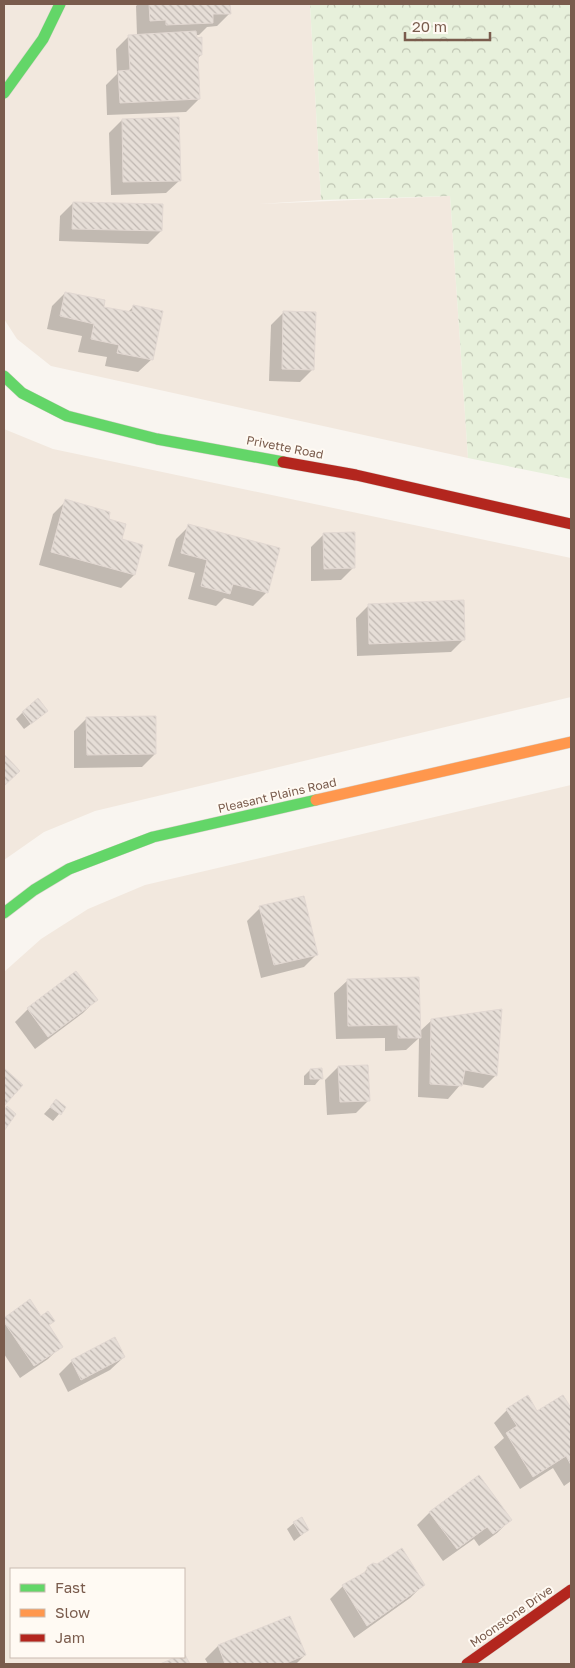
<svg xmlns="http://www.w3.org/2000/svg" width="575" height="1668" font-family="'Golos Text',sans-serif">
  <style>
    .residential { fill: #f2e8de; fill-rule: evenodd }
    .forest { fill: url(#forest-crowns) }
    .shadow { fill: #0003 }
    .building { fill: url(#building-back-hatch); stroke: #e2d8d2 }
    .lines { fill: none; stroke-linecap: round; stroke-linejoin: round }
    .fast-casing { stroke: #d9d2cb; stroke-width: 12 }
    .slow-casing { stroke: #d9d2cb; stroke-width: 12 }
    .jam-casing { stroke: #d9d2cb; stroke-width: 12 }
    .fast { stroke: #63d668; stroke-width: 11 }
    .slow { stroke: #ff974d; stroke-width: 11 }
    .jam { stroke: #b3261e; stroke-width: 11 }
    .labels { text-anchor: middle; dominant-baseline: central; stroke-width: 4; stroke-linejoin: round; paint-order: stroke }
    .street-label { font-size: 12px; fill: #7a5c4d; stroke: #fffaf3 }
  </style>
  <defs>
    <pattern id="forest-crowns" width="20" height="18" patternUnits="userSpaceOnUse" patternTransform="scale(1.25)"><rect width="20" height="18" fill="#e7f0db"/><path d="M2 6a3 3 0 1 1 6 0M12 15a3 3 0 1 1 6 0" fill="none" stroke="#c0c6b4"/></pattern>
    <pattern id="building-back-hatch" width="6" height="6" patternUnits="userSpaceOnUse" patternTransform="scale(1.25)"><rect width="6" height="6" fill="#e6ded7"/><path d="M-1 5l2 2M0 0l6 6M5-1l2 2" fill="none" stroke="#bfb7b1"/></pattern>
  </defs>
  <rect width="100%" height="100%" fill="#f9f5f0"/>
  <!-- residential -->
  <g class="residential">
    <polygon points="4,4 310,4 321,200 259,204 450,196 468,458 51,366 17,339 4,319"/>
    <polygon points="4,429 53,449 571,558 571,697 95,811 44,832 4,860"/>
    <path d="M 571,785 L 571,1664 L 4,1664 L 4,972 L 41,939 L 88,909 L 145,885 ZM 11,1569 L 184,1569 L 184,1657 L 11,1657 Z"/>
  </g>
  <!-- forest -->
  <polygon class="forest" points="310,4 571,4 571,479 468,458 450,196 321,200"/>
  <!-- shadow -->
  <g class="shadow">
    <polygon points="138,4 229,4 230,13 217,26 207,27 199,35 195,35 201,55 197,59 199,99 186,112 107,115 106,85 117,74 116,49 129,36 137,35 136,6"/>
    <polygon points="122,120 180,180 166,193 111,195 109,133"/>
    <polygon points="73,203 161,231 148,244 59,241 60,216"/>
    <polygon points="65,293 102,308 127,313 133,307 152,359 138,372 105,366 107,357 78,352 82,336 47,329 52,306"/>
    <polygon points="284,312 313,369 300,382 269,381 271,325"/>
    <polygon points="66,501 107,520 120,540 142,546 134,575 121,588 39,565 53,514"/>
    <polygon points="189,526 266,593 253,606 224,598 216,606 188,599 195,573 168,566 176,539"/>
    <polygon points="324,534 354,567 341,580 311,581 311,547"/>
    <polygon points="369,605 464,639 451,652 357,656 356,618"/>
    <polygon points="23,712 40,717 24,729 16,719"/>
    <polygon points="87,718 155,754 142,767 74,768 74,731"/>
    <polygon points="260,908 317,954 304,967 261,978 247,921"/>
    <polygon points="76,973 96,1000 83,1013 35,1049 15,1022 28,1009"/>
    <polygon points="348,980 419,1032 432,1020 496,1075 483,1088 461,1084 448,1099 418,1097 419,1038 406,1050 385,1051 385,1038 336,1039 334,993"/>
    <polygon points="338,1067 369,1100 356,1113 327,1115 325,1080"/>
    <polygon points="310,1070 321,1078 315,1085 304,1085 304,1076"/>
    <polygon points="56,1101 65,1107 53,1121 44,1114"/>
    <polygon points="30,1301 61,1346 48,1359 20,1378 4,1354 4,1319"/>
    <polygon points="124,1357 110,1370 68,1392 59,1374 72,1361"/>
    <polygon points="562,1396 571,1411 571,1481 564,1486 553,1468 520,1489 494,1447 504,1438 494,1423 507,1410 537,1412"/>
    <polygon points="430,1512 510,1520 497,1533 479,1546 474,1539 443,1561 417,1525"/>
    <polygon points="294,1523 308,1530 294,1541 287,1529"/>
    <polygon points="368,1568 423,1585 410,1598 354,1638 330,1599 343,1586 361,1576"/>
    <polygon points="218,1646 305,1655 296,1664 208,1664 205,1659"/>
  </g>
  <!-- building -->
  <g class="building">
    <polygon points="149,4 230,4 231,14 213,14 213,23 166,25 166,20 150,21"/>
    <polygon points="196,31 197,38 202,37 202,55 198,55 200,99 120,103 118,71 130,70 128,35"/>
    <polygon points="179,117 181,181 123,182 122,119"/>
    <polygon points="73,202 163,204 162,231 72,229"/>
    <polygon points="65,292 105,300 104,307 132,312 133,305 163,311 153,360 117,353 119,345 91,339 94,324 60,316"/>
    <polygon points="283,311 316,312 314,370 282,369"/>
    <polygon points="65,499 110,512 109,519 126,524 122,539 143,545 135,575 51,552"/>
    <polygon points="188,524 280,548 268,593 233,584 230,594 201,586 207,560 181,553"/>
    <polygon points="355,532 355,568 324,569 323,533"/>
    <polygon points="464,600 465,640 369,644 368,604"/>
    <polygon points="38,698 48,711 31,724 22,712"/>
    <polygon points="156,716 156,754 87,755 86,717"/>
    <polygon points="4,754 20,771 4,786"/>
    <polygon points="304,896 318,955 274,965 259,906"/>
    <polygon points="76,971 98,1000 48,1037 27,1008"/>
    <polygon points="419,977 421,1038 398,1038 398,1025 348,1026 347,979"/>
    <polygon points="502,1009 497,1076 465,1070 462,1086 430,1084 431,1019"/>
    <polygon points="368,1065 370,1101 340,1102 338,1066"/>
    <polygon points="4,1068 23,1085 4,1106"/>
    <polygon points="322,1068 323,1079 310,1079 310,1069"/>
    <polygon points="56,1099 66,1107 61,1115 50,1107"/>
    <polygon points="7,1106 16,1114 4,1131 4,1110"/>
    <polygon points="30,1299 41,1316 48,1311 55,1321 49,1325 63,1347 34,1366 4,1322 4,1318"/>
    <polygon points="115,1337 125,1357 81,1380 71,1360"/>
    <polygon points="528,1395 537,1411 563,1395 571,1408 571,1465 566,1456 533,1477 506,1433 517,1426 506,1409"/>
    <polygon points="479,1475 512,1520 493,1534 487,1527 457,1549 429,1512"/>
    <polygon points="302,1517 309,1530 301,1535 293,1522"/>
    <polygon points="402,1548 425,1585 367,1626 342,1585 367,1571 367,1567 373,1563 377,1564"/>
    <polygon points="290,1616 306,1655 284,1664 225,1664 218,1645"/>
    <polygon points="184,1653 190,1664 160,1664 176,1657 184,1657"/>
  </g>
  <g class="lines">
    <defs>
      <g id="fast">
        <polyline points="4,93 43,39 60,4"/>
        <polyline points="4,376 22,393 67,416 157,439 283,462"/>
        <polyline points="4,913 34,890 69,869 153,837 316,800"/>
      </g>
      <polyline id="slow" points="316,800 571,742"/>
      <g id="jam">
        <polyline points="283,462 356,475 571,524"/>
        <polyline points="467,1664 571,1590"/>
      </g>
    </defs>
    <!-- fast casing -->
    <use href="#fast" class="fast-casing"/>
    <!-- slow casing -->
    <use href="#slow" class="slow-casing"/>
    <!-- jam casing -->
    <use href="#jam" class="jam-casing"/>
    <!-- fast -->
    <use href="#fast" class="fast"/>
    <!-- slow -->
    <use href="#slow" class="slow"/>
    <!-- jam -->
    <use href="#jam" class="jam"/>
  </g>
  <g class="labels">
    <!-- street labels -->
    <g class="street-label">
      <text transform="translate(285 447) rotate(11)">Privette Road</text>
      <text transform="translate(277 795) rotate(-13)">Pleasant Plains Road</text>
      <text transform="translate(511 1616) rotate(-35)">Moonstone Drive</text>
    </g>
  </g>
  <!-- border -->
  <rect width="575" height="1668" fill="none" stroke="#7a5c4d" stroke-width="10"/>
  <!-- legend -->
  <rect x="10" y="1568" width="175" height="90" fill="#fffaf3" stroke="#cabbb1"/>
  <rect x="20" y="1584" width="25" height="8" fill="#63d668" stroke="#cabbb1"/>
  <text x="55" y="1593" font-size="15" fill="#7a5c4d">Fast</text>
  <rect x="20" y="1609" width="25" height="8" fill="#ff974d" stroke="#cabbb1"/>
  <text x="55" y="1618" font-size="15" fill="#7a5c4d">Slow</text>
  <rect x="20" y="1634" width="25" height="8" fill="#b3261e" stroke="#cabbb1"/>
  <text x="55" y="1643" font-size="15" fill="#7a5c4d">Jam</text>
  <!-- scale -->
  <path d="M405 32v8h85v-8" fill="none" stroke="#7a5c4d" stroke-width="2.5"/>
  <text x="412" y="32" font-size="15" fill="#7a5c4d" stroke="#fffaf3" stroke-width="4" paint-order="stroke">20 m</text>
</svg>
